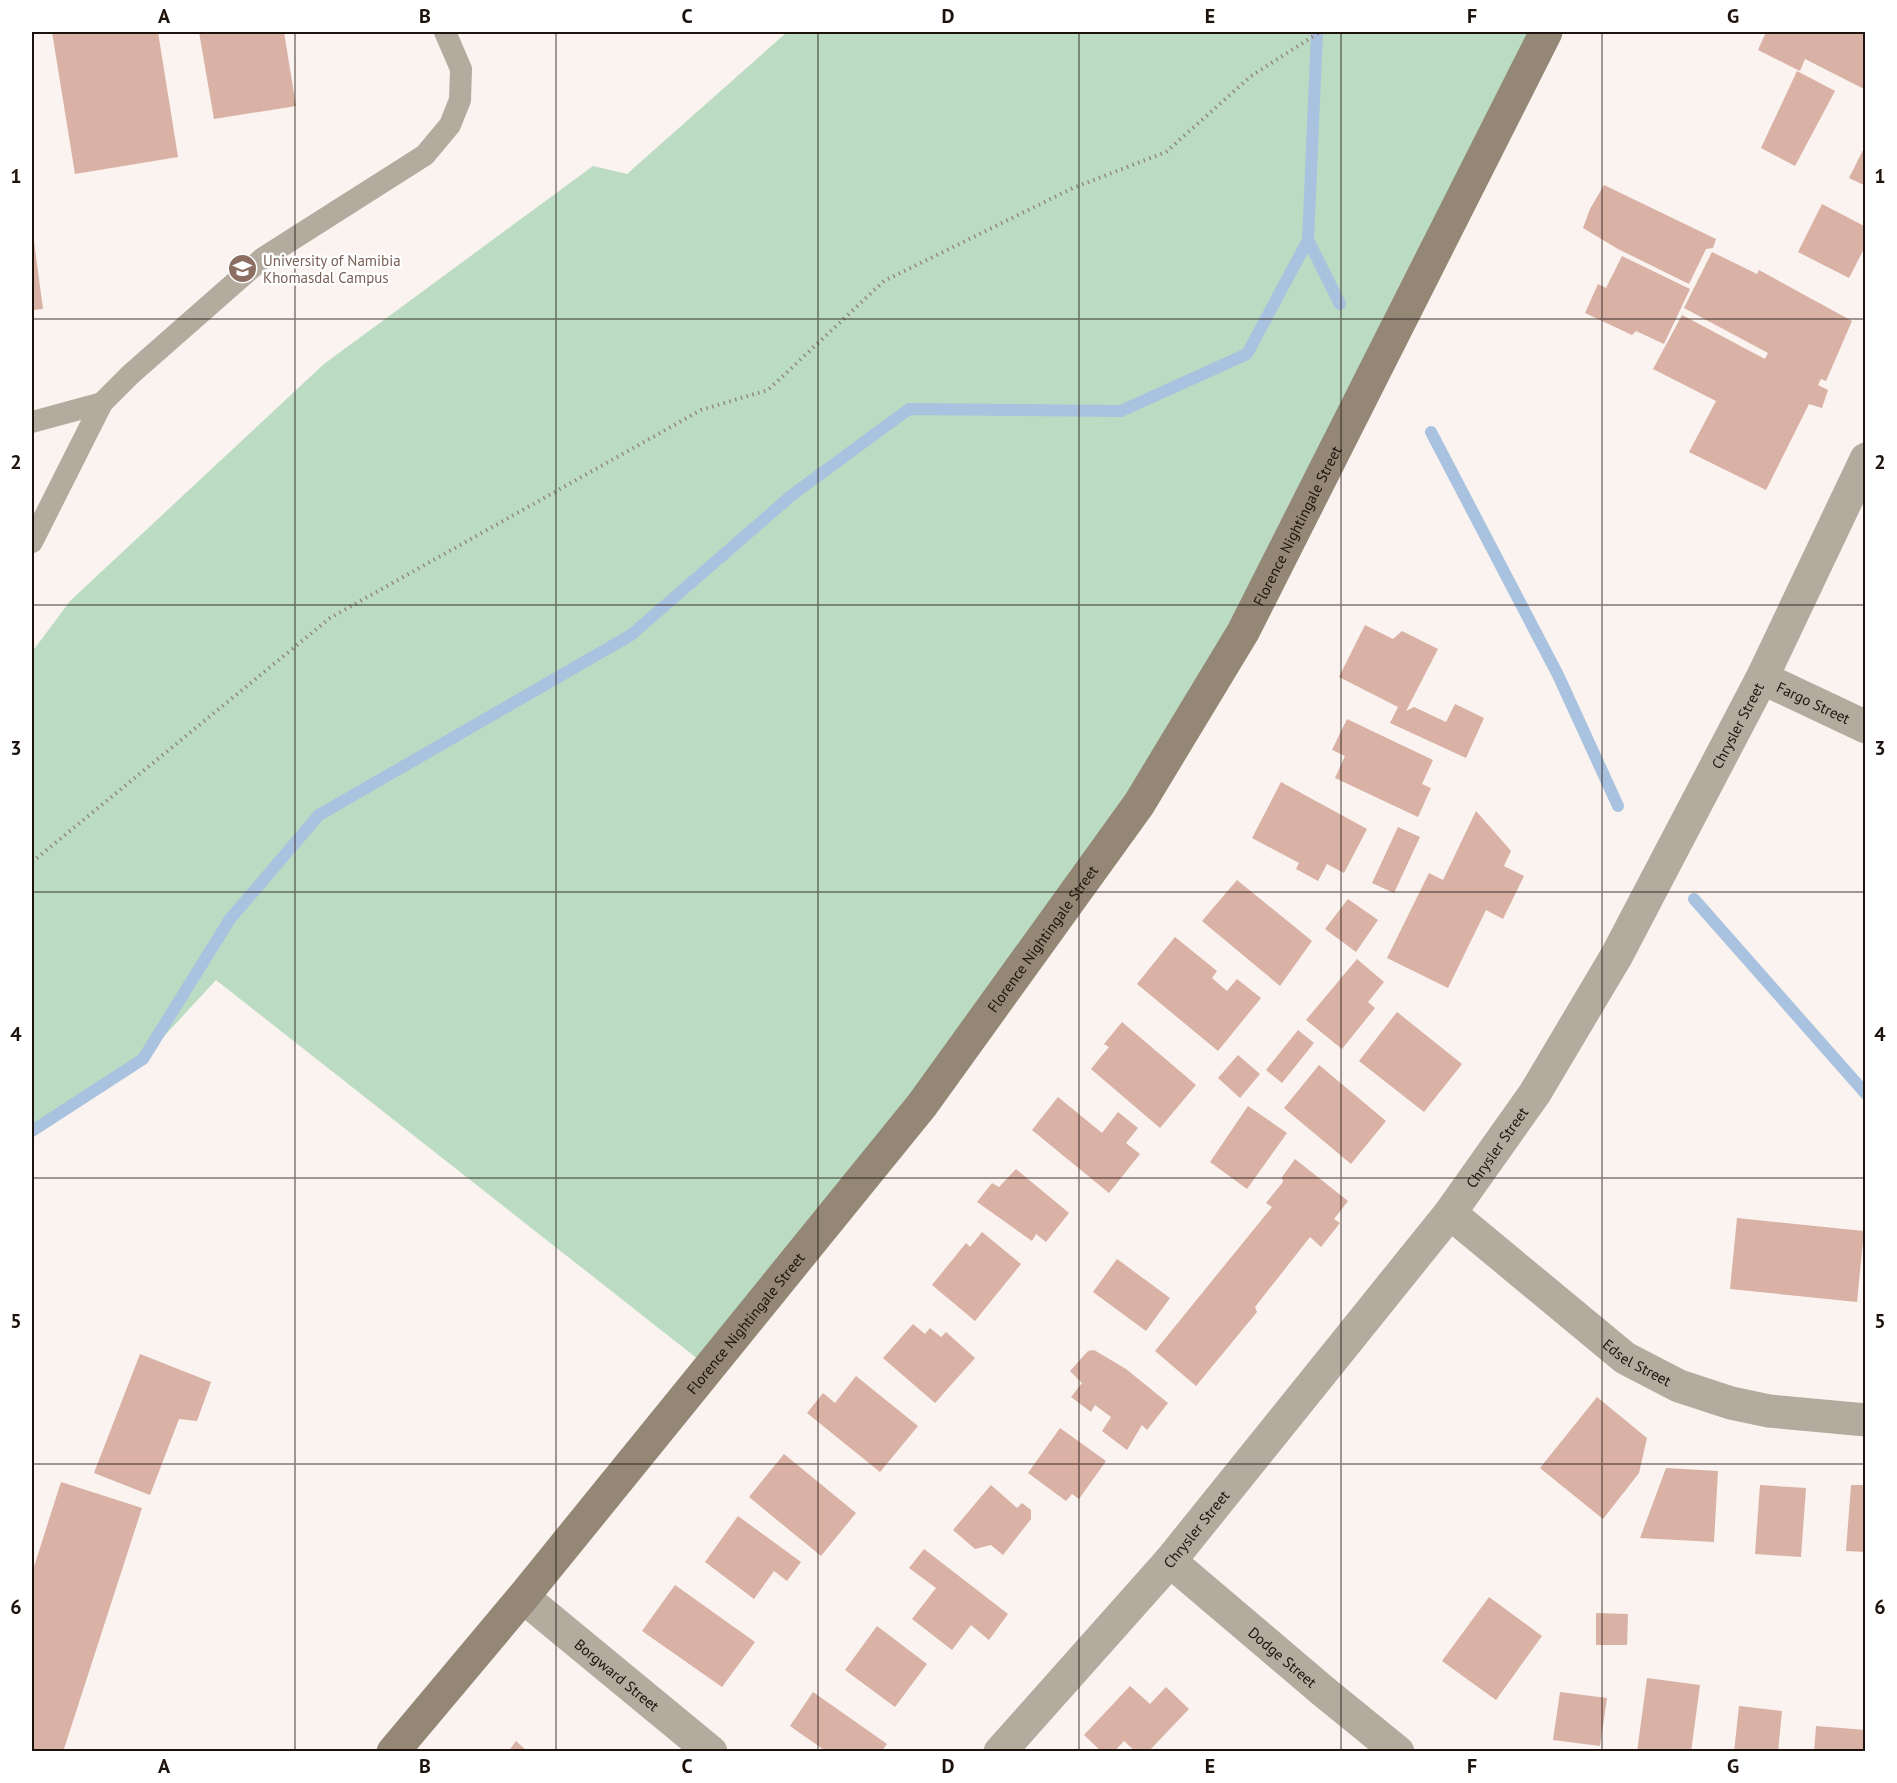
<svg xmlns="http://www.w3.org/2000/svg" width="1897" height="1783" font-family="'PT Sans',sans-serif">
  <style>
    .green { fill: #bbdcc2 }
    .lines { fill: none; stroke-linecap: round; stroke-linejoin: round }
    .stream { stroke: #a9c2df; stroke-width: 12 }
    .building { fill: #d9b1a5 }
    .path { stroke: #938a85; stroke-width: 4; stroke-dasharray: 1.5 4.5; stroke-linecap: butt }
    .lane { stroke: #b3ab9e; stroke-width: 22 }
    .street { stroke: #b3ab9e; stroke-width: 33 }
    .secondary { stroke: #948775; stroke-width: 33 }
    .grid { fill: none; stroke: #1e120c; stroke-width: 1.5; stroke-opacity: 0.55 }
    .labels { text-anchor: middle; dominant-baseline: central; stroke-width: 5; stroke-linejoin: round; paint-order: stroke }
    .education-label { font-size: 15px; fill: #785e54; stroke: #fff; text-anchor: start }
    .street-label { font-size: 15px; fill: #1e120c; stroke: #fff }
    .neatline { fill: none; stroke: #1e120c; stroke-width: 2 }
    .grid-label { font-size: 20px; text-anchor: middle; font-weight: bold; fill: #1e120c }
  </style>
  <rect width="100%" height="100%" fill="#faf3ef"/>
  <!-- green -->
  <polygon class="green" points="787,32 1546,32 1139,804 708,1367 216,980 143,1059 32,1131 32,652 70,601 324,364 593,166 627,174"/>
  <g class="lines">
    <!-- stream -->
    <g class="stream">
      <polyline points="1308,240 1340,304"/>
      <polyline points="1431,432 1558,675 1618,806"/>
      <polyline points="1694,899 1866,1094"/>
      <polyline points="32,1131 143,1059 230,919 319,815 631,635 792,495 909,409 1121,411 1247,354 1308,240 1317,32"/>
    </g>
  </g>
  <!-- building -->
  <g class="building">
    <polygon points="52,32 158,32 178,157 75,174"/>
    <polygon points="199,32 284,32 296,106 214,119"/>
    <polygon points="1766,32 1777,34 1779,32 1866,32 1866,90 1805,59 1800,71 1758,50"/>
    <polygon points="1797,71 1835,91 1795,166 1761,148"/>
    <polygon points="1866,144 1866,186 1849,178"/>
    <polygon points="1604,185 1716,239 1713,248 1706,249 1689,284 1618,249 1583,228 1590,209"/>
    <polygon points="1822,204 1866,227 1866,245 1849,278 1798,252"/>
    <polygon points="33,234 43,309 32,310 32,235"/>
    <polygon points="1712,252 1757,274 1759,270 1852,321 1826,381 1821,379 1818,385 1828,390 1822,408 1809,404 1766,490 1689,452 1716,401 1653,369 1682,315 1765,359 1768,353 1684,308"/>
    <polygon points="1622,256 1690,289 1664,344 1636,331 1632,335 1585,313 1598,284 1606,288"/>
    <polygon points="1365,625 1393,639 1402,631 1438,649 1406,711 1414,707 1446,722 1455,704 1484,718 1466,758 1390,723 1398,707 1339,677"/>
    <polygon points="1347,719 1433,760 1422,784 1431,788 1418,817 1335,778 1345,756 1332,750"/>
    <polygon points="1281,782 1367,829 1344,873 1327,864 1318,881 1296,869 1299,863 1252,838"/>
    <polygon points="1476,811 1511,851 1504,866 1524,876 1503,919 1486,910 1448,988 1387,958 1429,873 1443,880"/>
    <polygon points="1398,827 1420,837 1394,893 1372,883"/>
    <polygon points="1237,880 1312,941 1280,986 1202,921"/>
    <polygon points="1348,899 1378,920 1356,952 1325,929"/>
    <polygon points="1175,937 1217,971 1212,978 1227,991 1237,979 1261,998 1218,1051 1137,984"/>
    <polygon points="1357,959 1384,982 1368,1002 1375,1008 1342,1049 1306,1020"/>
    <polygon points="1397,1012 1462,1064 1424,1112 1359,1061"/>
    <polygon points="1122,1022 1196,1085 1160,1128 1091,1069 1109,1047 1104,1044"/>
    <polygon points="1298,1030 1314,1043 1282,1083 1266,1070"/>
    <polygon points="1238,1055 1260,1074 1240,1098 1218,1078"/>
    <polygon points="1319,1065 1386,1121 1351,1164 1284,1108"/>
    <polygon points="1058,1097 1102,1133 1118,1112 1138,1128 1126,1143 1140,1154 1109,1193 1032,1130"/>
    <polygon points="1248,1106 1287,1133 1247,1189 1210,1162"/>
    <polygon points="1295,1159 1348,1201 1334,1219 1340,1223 1321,1247 1310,1237 1255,1307 1257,1312 1196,1386 1155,1351 1272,1207 1266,1203 1283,1182 1282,1177"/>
    <polygon points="1016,1169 1069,1213 1046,1242 1036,1234 1032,1241 977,1202 992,1183 999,1187"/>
    <polygon points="1737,1218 1864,1231 1857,1302 1730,1289"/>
    <polygon points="982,1232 1021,1264 975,1321 932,1285 966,1243 970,1247"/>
    <polygon points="1117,1259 1170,1298 1146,1331 1093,1292"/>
    <polygon points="913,1324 925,1334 930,1328 941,1337 946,1332 975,1358 935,1403 883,1358"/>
    <polygon points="1094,1350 1126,1369 1168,1403 1147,1430 1142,1425 1127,1450 1102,1431 1111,1417 1095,1405 1091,1412 1071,1397 1082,1383 1070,1371 1088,1351"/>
    <polygon points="140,1354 211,1382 197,1421 179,1419 150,1495 94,1473"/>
    <polygon points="856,1376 918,1426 880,1472 807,1413 823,1393 835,1403"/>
    <polygon points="1597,1397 1647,1438 1639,1473 1603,1519 1540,1468"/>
    <polygon points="1060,1428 1106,1461 1079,1499 1072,1494 1066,1501 1028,1473"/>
    <polygon points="784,1454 856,1513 821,1556 749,1497"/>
    <polygon points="1666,1468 1718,1471 1714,1542 1640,1538"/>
    <polygon points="61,1482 142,1508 63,1752 32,1752 32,1573"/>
    <polygon points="991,1485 1017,1508 1022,1503 1031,1510 1031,1519 1003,1555 991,1545 975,1549 953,1530"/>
    <polygon points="1760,1485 1806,1488 1801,1557 1755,1554"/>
    <polygon points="1851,1485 1866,1485 1866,1552 1846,1551"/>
    <polygon points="738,1516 801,1562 787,1581 774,1571 754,1599 705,1562"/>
    <polygon points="924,1549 1008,1614 989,1640 971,1625 952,1650 912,1619 936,1588 909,1568"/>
    <polygon points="675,1585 755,1642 722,1687 642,1631"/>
    <polygon points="1489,1597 1542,1636 1496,1700 1442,1661"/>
    <polygon points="1596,1613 1628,1614 1627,1645 1596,1645"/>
    <polygon points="877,1626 927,1664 895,1707 845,1670"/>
    <polygon points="1647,1678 1700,1685 1691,1752 1637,1752"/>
    <polygon points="1130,1686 1150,1704 1166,1687 1189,1709 1148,1752 1136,1752 1124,1741 1114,1752 1102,1752 1084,1735"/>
    <polygon points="813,1692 887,1744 881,1752 827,1752 790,1726"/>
    <polygon points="1560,1692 1607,1698 1600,1746 1553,1740"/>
    <polygon points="1739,1706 1782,1711 1778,1752 1734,1752"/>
    <polygon points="1816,1726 1866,1730 1866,1752 1814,1752"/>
    <polygon points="516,1741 528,1752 508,1752"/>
  </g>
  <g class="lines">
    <!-- path -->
    <polyline class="path" points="32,862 330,618 701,410 768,390 884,281 1073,188 1166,152 1251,76 1320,32"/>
    <!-- lane -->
    <g class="lane">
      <polyline points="32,422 102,403"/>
      <polyline points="32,542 102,403 131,374 263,258 425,155 450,125 460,100 461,69 445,32"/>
    </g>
    <!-- street -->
    <g class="street">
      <path id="s1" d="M 1762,678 L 1866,727"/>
      <path id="s2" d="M 1450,1213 L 1625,1358 L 1679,1386 L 1731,1403 L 1769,1411 L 1866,1420"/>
      <path id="s3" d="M 1170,1561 L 1323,1691 L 1398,1752"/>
      <path id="s4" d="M 523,1597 L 711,1752"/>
      <path id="s5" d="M 1000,1752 L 1170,1561 L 1450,1213 L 1535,1093 L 1617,955 L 1762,678 L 1866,459"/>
    </g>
    <!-- secondary -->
    <path class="secondary" id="s6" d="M 393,1752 L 523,1597 L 922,1105 L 1139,804 L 1243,632 L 1546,32"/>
  </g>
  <!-- grid -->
  <path class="grid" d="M 295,32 L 295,1752M 556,32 L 556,1752M 818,32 L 818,1752M 1079,32 L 1079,1752M 1341,32 L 1341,1752M 1602,32 L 1602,1752M 32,319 L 1866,319M 32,605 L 1866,605M 32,892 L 1866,892M 32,1178 L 1866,1178M 32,1464 L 1866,1464"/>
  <!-- icons -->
  <defs>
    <symbol id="university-disc" viewBox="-11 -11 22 22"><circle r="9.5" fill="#8d6e63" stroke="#fff"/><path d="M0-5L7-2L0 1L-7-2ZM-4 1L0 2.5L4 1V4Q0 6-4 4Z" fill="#fff"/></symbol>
  </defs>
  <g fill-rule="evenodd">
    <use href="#university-disc" x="226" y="252" width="33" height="33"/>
  </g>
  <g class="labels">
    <!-- education labels -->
    <g class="education-label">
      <text x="263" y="260">University of Namibia<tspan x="263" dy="17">Khomasdal Campus</tspan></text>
    </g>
    <!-- street labels -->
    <g class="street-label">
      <text stroke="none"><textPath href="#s6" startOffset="1527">Florence Nightingale Street</textPath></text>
      <text stroke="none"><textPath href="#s1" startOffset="57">Fargo Street</textPath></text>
      <text stroke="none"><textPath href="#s5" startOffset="1269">Chrysler Street</textPath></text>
      <text stroke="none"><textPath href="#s6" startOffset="1041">Florence Nightingale Street</textPath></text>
      <text stroke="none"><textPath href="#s5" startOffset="783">Chrysler Street</textPath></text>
      <text stroke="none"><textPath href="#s6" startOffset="555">Florence Nightingale Street</textPath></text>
      <text stroke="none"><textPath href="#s2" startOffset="240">Edsel Street</textPath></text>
      <text stroke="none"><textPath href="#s5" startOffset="297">Chrysler Street</textPath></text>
      <text stroke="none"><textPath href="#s3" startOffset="148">Dodge Street</textPath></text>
      <text stroke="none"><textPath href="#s4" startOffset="122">Borgward Street</textPath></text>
    </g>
  </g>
  <!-- border -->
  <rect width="1897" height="1783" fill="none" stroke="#ffffff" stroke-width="66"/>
  <rect x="33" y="33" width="1831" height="1717" class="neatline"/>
  <g class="grid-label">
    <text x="164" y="23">A</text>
    <text x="425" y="23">B</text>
    <text x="687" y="23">C</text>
    <text x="948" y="23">D</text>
    <text x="1210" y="23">E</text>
    <text x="1472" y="23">F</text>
    <text x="1733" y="23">G</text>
    <text x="16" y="183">1</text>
    <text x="1880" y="183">1</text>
    <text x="16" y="469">2</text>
    <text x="1880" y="469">2</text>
    <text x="16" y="755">3</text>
    <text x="1880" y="755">3</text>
    <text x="16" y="1041">4</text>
    <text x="1880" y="1041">4</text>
    <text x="16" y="1328">5</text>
    <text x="1880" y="1328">5</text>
    <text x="16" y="1614">6</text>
    <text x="1880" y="1614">6</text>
    <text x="164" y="1773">A</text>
    <text x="425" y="1773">B</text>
    <text x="687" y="1773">C</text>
    <text x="948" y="1773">D</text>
    <text x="1210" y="1773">E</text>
    <text x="1472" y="1773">F</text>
    <text x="1733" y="1773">G</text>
  </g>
</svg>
